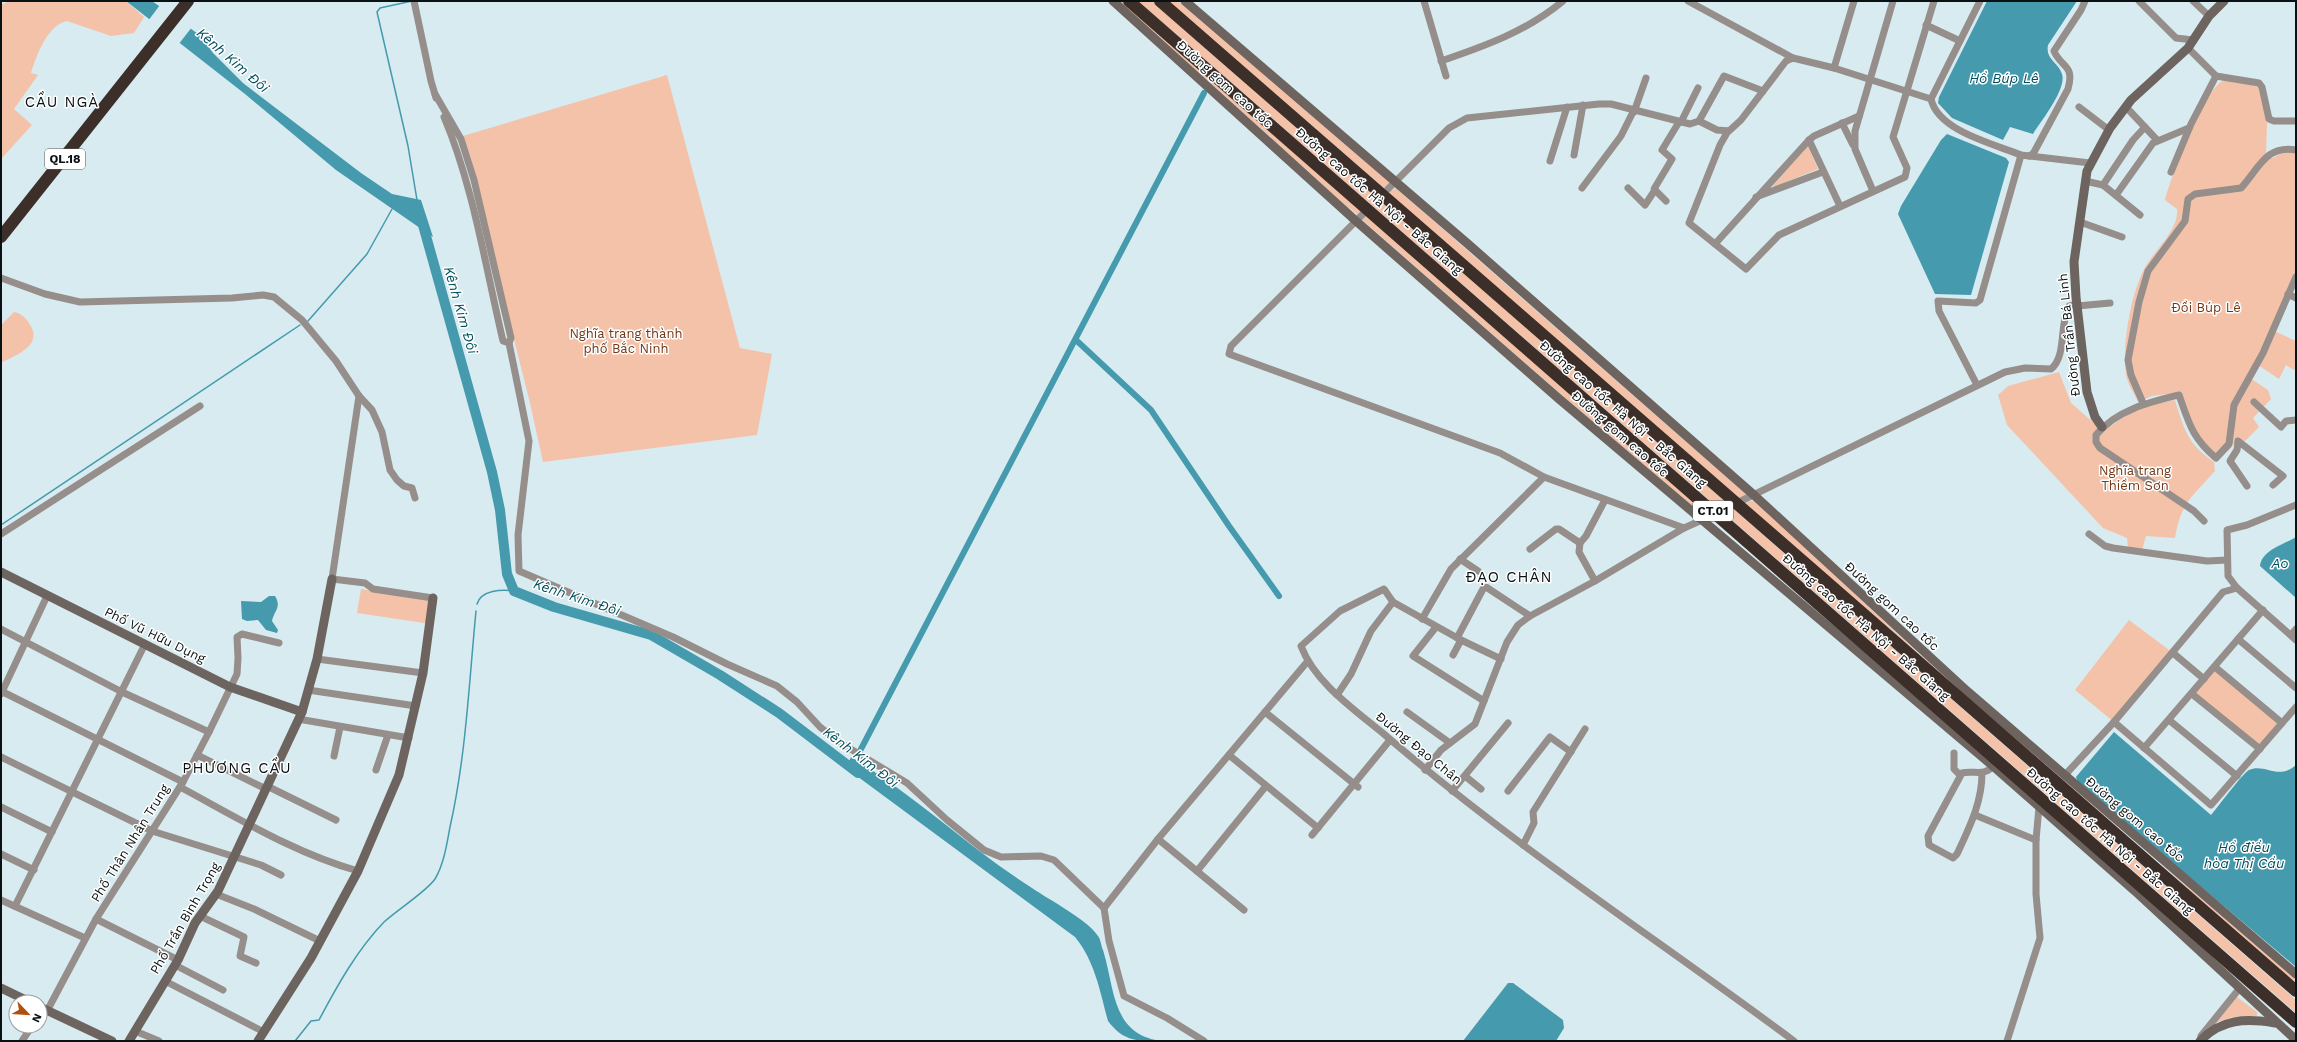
<svg xmlns="http://www.w3.org/2000/svg" width="2297" height="1042" font-family="'Work Sans',sans-serif">
  <style>
    .green { fill: #f4c2a9 }
    .water { fill: #459aae }
    .pier { fill: #d7ebf0 }
    .lines { fill: none; stroke-linecap: round; stroke-linejoin: round }
    .stream { stroke: #459aae; stroke-width: 1.5 }
    .canal { stroke: #459aae; stroke-width: 6 }
    .river { stroke: #459aae; stroke-width: 10 }
    .street-tunnel { stroke: #b8cacf; stroke-width: 7; stroke-dasharray: 7 3.5; stroke-linecap: butt }
    .street { stroke: #958e8b; stroke-width: 7 }
    .secondary { stroke: #6e645f; stroke-width: 9 }
    .highway { stroke: #3c2f29; stroke-width: 12 }
    .labels { text-anchor: middle; dominant-baseline: central; stroke-width: 3; stroke-linejoin: round; paint-order: stroke }
    .shield { fill: #fff; stroke: #54585a; stroke-width: 1 }
    .shield-label { font-size: 12px; font-weight: bold; fill: #0a1113 }
    .street-label { font-size: 13px; fill: #0a1113; stroke: #fff }
    .park-label { font-size: 13px; fill: #723818; stroke: #fff }
    .water-label { font-size: 14px; font-style: italic; fill: #004f5d; stroke: #fff }
    .quarter-label { font-size: 15px; letter-spacing: 1px; fill: #0a1113; stroke: #fff }
  </style>
  <rect width="100%" height="100%" fill="#d7ebf0"/>
  <!-- green -->
  <g class="green">
    <path d="M 9,1 L 126,1 L 144,17 L 134,33 L 111,36 L 67,21 C 48,24 36,56 31,73 L 38,75 L 14,109 L 32,125 L 1,159 L 1,5 Z"/>
    <polygon points="1119,1 1125,1 1363,209 1358,215 1345,205"/>
    <polygon points="1138,1 1152,1 2296,1000 2296,1013"/>
    <polygon points="1167,1 1178,1 1389,180 1390,183 1385,189"/>
    <polygon points="667,75 740,348 772,354 757,435 543,462 530,403 463,136"/>
    <path d="M 2225,80 L 2256,86 L 2260,89 L 2267,124 L 2266,156 L 2273,158 L 2284,151 L 2296,151 L 2296,276 L 2274,331 L 2296,341 L 2296,367 L 2294,370 L 2286,365 L 2279,379 L 2255,363 L 2247,376 L 2268,390 L 2271,399 L 2253,418 L 2259,427 L 2245,441 L 2236,440 L 2231,448 L 2216,462 C 2191,439 2186,424 2175,393 L 2152,396 L 2138,402 C 2134,393 2127,383 2126,374 C 2122,344 2131,290 2147,264 C 2157,248 2179,229 2177,209 L 2165,200 C 2171,178 2204,86 2225,80 Z"/>
    <polygon points="1808,146 1818,169 1774,187 1773,185"/>
    <polygon points="1396,188 1746,494 1746,495 1740,499 1388,193"/>
    <polygon points="1366,214 1711,513 1704,516 1564,397 1361,219"/>
    <path d="M 14,312 C 20,313 25,317 29,323 C 44,345 18,354 1,363 L 1,325 Z"/>
    <path d="M 2059,372 L 2071,403 L 2103,431 L 2138,408 L 2175,400 C 2184,430 2188,444 2214,462 L 2215,471 C 2192,497 2181,502 2175,538 L 2146,536 L 2142,550 L 2128,549 L 2127,538 L 2103,528 L 2007,425 L 1998,395 L 2008,386 Z"/>
    <polygon points="1750,501 1755,501 1914,649 2156,861 2296,977 2296,987 1744,504"/>
    <polygon points="361,589 435,601 431,624 357,613"/>
    <polygon points="2129,620 2173,653 2114,722 2075,690"/>
    <polygon points="2215,667 2282,723 2260,749 2192,694"/>
    <polygon points="2237,997 2257,1012 2257,1016 2233,1017 2215,1023"/>
  </g>
  <!-- water -->
  <g class="water">
    <polygon points="126,1 152,1 201,36 213,53 243,83 361,173 392,194 421,200 433,237 336,170 245,94"/>
    <path d="M 1987,1 L 2077,1 L 2048,45 C 2045,59 2058,62 2062,74 C 2067,89 2041,121 2033,134 L 2010,127 L 2003,140 L 1952,118 L 1938,103 L 1939,97 Z"/>
    <polygon points="1947,134 2006,158 2009,162 1971,295 1935,294 1898,214 1901,206 1941,140"/>
    <path d="M 2296,537 L 2296,598 L 2260,566 C 2262,550 2283,545 2296,537 Z"/>
    <path d="M 269,596 L 275,596 C 282,607 274,611 272,621 L 278,630 L 277,633 L 266,630 L 258,620 L 247,621 L 242,619 L 241,601 L 261,602 Z"/>
    <path d="M 2114,732 L 2211,815 C 2218,807 2242,774 2249,770 C 2265,763 2278,781 2296,765 L 2296,967 L 2078,783 L 2076,777 Z"/>
    <path d="M 851,757 C 915,795 969,848 1032,888 C 1048,899 1088,920 1098,936 C 1101,940 1101,946 1103,950 C 1115,988 1111,1035 1162,1041 C 1137,1041 1124,1042 1108,1021 C 1100,992 1095,961 1075,937 L 846,768 Z"/>
    <polygon points="1508,983 1513,983 1563,1020 1564,1028 1556,1041 1463,1041"/>
  </g>
  <!-- pier -->
  <polygon class="pier" points="160,5 192,27 178,45 148,21"/>
  <g class="lines">
    <!-- stream -->
    <g class="stream">
      <polyline points="412,1 380,8 377,12 408,146 417,200"/>
      <polyline points="308,321 367,254 392,209"/>
      <polyline points="1,525 300,325"/>
      <path d="M 477,604 C 481,590 502,589 514,591"/>
      <path d="M 295,1041 L 311,1021 L 319,1020 C 337,986 357,950 384,922 C 398,909 426,892 435,879 C 444,864 447,843 450,827 C 466,756 469,683 476,611"/>
    </g>
    <!-- canal -->
    <g class="canal">
      <polyline points="1076,340 1151,410 1229,526 1279,596"/>
      <polyline points="861,749 1204,93"/>
    </g>
    <!-- river -->
    <polyline class="river" points="421,218 492,472 500,510 507,574 514,591 554,607 651,635 720,675 779,713 858,773"/>
    <!-- street-tunnel -->
    <g class="street-tunnel">
      <polyline points="1366,211 1384,193"/>
      <polyline points="1713,515 1739,502"/>
    </g>
    <!-- street -->
    <g class="street">
      <polyline points="414,1 431,81 436,98"/>
      <polyline points="1424,1 1446,76"/>
      <polyline points="1688,1 1793,58"/>
      <path d="M 1980,1 L 1931,99 C 1938,131 1994,144 2021,155 L 2029,156 L 2033,154 L 2068,89 C 2075,64 2061,68 2054,51 L 2081,10 L 2085,1"/>
      <polyline points="2139,1 2176,38 2193,40"/>
      <polyline points="2193,1 2209,16"/>
      <polyline points="1926,25 1960,41"/>
      <polyline points="2188,48 2216,76 2259,83 2262,87 2269,119 2274,121 2296,121"/>
      <path d="M 1441,61 C 1485,46 1527,31 1563,1"/>
      <polyline points="1834,68 1854,1"/>
      <polyline points="435,94 461,139 474,180 511,338 509,343 529,441 518,535 519,571 673,637 727,664 777,686 797,702 820,727 839,742 907,783 947,820 984,850 1001,857 1041,856 1054,860 1104,908"/>
      <polyline points="2079,107 2109,130"/>
      <polyline points="2126,107 2157,140"/>
      <polyline points="1634,112 1646,78"/>
      <path d="M 444,117 C 473,185 486,269 503,341 L 509,343"/>
      <polyline points="1699,121 1724,76 1763,91"/>
      <polyline points="1681,122 1698,88"/>
      <polyline points="1842,123 1853,145"/>
      <polyline points="1728,131 1720,145 1689,223 1746,269 1779,235 1905,177 1907,168 1893,137 1934,1"/>
      <polyline points="1809,140 1840,206"/>
      <polyline points="1574,155 1583,105"/>
      <polyline points="2029,156 2090,163"/>
      <polyline points="1550,161 1567,107"/>
      <polyline points="2171,172 2191,124 2216,76"/>
      <polyline points="2085,181 2103,185 2140,215"/>
      <polyline points="2103,185 2133,140 2145,127"/>
      <polyline points="1582,188 1621,136 1633,112"/>
      <polyline points="1628,188 1645,205 1655,190"/>
      <polyline points="1388,189 1449,128 1467,118 1599,104 1611,104 1690,124 1699,121 1717,130 1729,131 1741,120 1786,61 1793,58 1834,68 1931,99"/>
      <polyline points="1873,191 1855,149 1855,131 1893,1"/>
      <polyline points="2116,195 2153,143 2189,128"/>
      <polyline points="1756,197 1823,172"/>
      <polyline points="1666,201 1654,189 1672,159 1662,150 1679,122"/>
      <polyline points="1364,213 1231,346 1229,354 1500,453 1544,477"/>
      <polyline points="2080,222 2122,237"/>
      <polyline points="1715,244 1809,140 1814,136 1859,116"/>
      <polyline points="1,278 45,294 80,302 232,298 263,295 274,297 302,320 336,361 359,396 372,410 382,432 390,470 397,480 404,486 412,488 415,498"/>
      <polyline points="2288,294 2296,298"/>
      <polyline points="2077,306 2110,303"/>
      <polyline points="1977,385 1939,311 1938,301 1976,303 1980,300 2021,155"/>
      <polyline points="359,396 332,579 365,583 373,589 433,598"/>
      <polyline points="2254,402 2281,427 2286,421 2296,420"/>
      <path d="M 2143,403 L 2131,375 L 2128,360 L 2139,302 L 2148,271 L 2185,221 L 2188,199 L 2195,194 L 2241,188 C 2258,170 2266,144 2296,150"/>
      <polyline points="2247,486 2230,461 2237,450 2238,441 2283,476 2273,485"/>
      <path d="M 1741,501 L 2005,372 L 2025,368 L 2051,369 C 2067,356 2059,324 2069,306 L 2076,304"/>
      <polyline points="2296,505 2247,525 2227,530 2228,576 2237,588 2296,640"/>
      <path d="M 2204,521 L 2194,511 L 2100,448 L 2096,442 L 2096,435 C 2116,410 2150,402 2179,395 C 2189,423 2192,438 2216,458 L 2229,444 L 2234,405 L 2263,353 L 2296,277"/>
      <polyline points="1,534 200,406"/>
      <polyline points="2089,534 2105,546 2113,548 2207,561 2227,560"/>
      <polyline points="1530,549 1556,529 1559,529 1580,543"/>
      <polyline points="1460,559 1478,571"/>
      <polyline points="1595,581 1579,552 1580,543 1586,536 1605,500"/>
      <polyline points="1422,619 1451,569 1544,477 1684,528"/>
      <polyline points="1436,627 1413,656 1484,701"/>
      <polyline points="1,629 122,692 209,732"/>
      <polyline points="2291,635 2296,629"/>
      <polyline points="1457,638 1483,589 1486,587 1530,616"/>
      <polyline points="2238,639 2296,688"/>
      <polyline points="2173,653 2204,679"/>
      <polyline points="1453,655 1461,640"/>
      <polyline points="317,659 423,673"/>
      <path d="M 1501,659 L 1461,640 L 1393,602 L 1384,589 L 1340,611 L 1301,646 C 1315,683 1355,710 1385,735 C 1514,846 1657,939 1794,1041"/>
      <polyline points="2215,667 2282,723"/>
      <polyline points="308,690 416,706"/>
      <polyline points="1,691 183,782"/>
      <polyline points="1,694 47,596"/>
      <polyline points="2192,694 2260,749"/>
      <polyline points="1337,695 1351,674 1371,631 1393,602"/>
      <polyline points="1265,712 1358,787"/>
      <polyline points="1407,712 1450,743"/>
      <polyline points="298,719 409,738"/>
      <polyline points="2169,720 2237,776"/>
      <polyline points="2114,722 2211,805 2296,707"/>
      <polyline points="2144,748 2263,610"/>
      <polyline points="1954,753 1954,769 1960,775"/>
      <polyline points="197,755 266,789"/>
      <polyline points="1229,755 1318,828"/>
      <polyline points="334,756 340,727"/>
      <polyline points="1,757 152,831 261,865 281,875"/>
      <polyline points="376,770 388,735"/>
      <polyline points="1425,770 1441,750 1475,724 1507,642 1518,625 1530,616 1595,581 1684,528 1711,516"/>
      <path d="M 1982,773 C 1982,803 1969,828 1957,854 L 1953,858 L 1929,845 L 1928,836 L 1962,773 C 1974,770 1984,777 1993,766"/>
      <polyline points="1465,776 1481,789"/>
      <polyline points="2064,776 2114,722 2223,592 2237,588"/>
      <polyline points="267,786 336,820"/>
      <path d="M 180,787 C 238,818 294,853 358,871"/>
      <polyline points="1452,791 1508,723"/>
      <polyline points="1508,791 1550,737 1571,752"/>
      <polyline points="1,807 52,832"/>
      <polyline points="1975,815 2036,840"/>
      <polyline points="1312,835 1390,740"/>
      <polyline points="1158,839 1244,910"/>
      <polyline points="1523,845 1534,823 1533,812 1585,729"/>
      <polyline points="1,854 34,870"/>
      <polyline points="1197,871 1266,786"/>
      <polyline points="216,894 254,909 320,941"/>
      <polyline points="1,900 85,938"/>
      <polyline points="15,906 145,644"/>
      <polyline points="1104,908 1158,839 1307,662"/>
      <polyline points="1104,908 1109,941 1124,996 1167,1018 1204,1041"/>
      <polyline points="200,916 244,937 240,956 256,963"/>
      <polyline points="96,919 178,960"/>
      <polyline points="175,965 223,990"/>
      <polyline points="165,981 264,1032"/>
      <polyline points="47,1011 96,919 183,782 209,732 237,674 238,658 237,637 242,634 279,643"/>
      <polyline points="135,1031 159,1041"/>
      <polyline points="2201,1036 2239,989"/>
      <polyline points="22,1041 32,1026"/>
      <polyline points="2007,1041 2040,938 2036,894 2036,840 2039,807"/>
    </g>
    <!-- secondary -->
    <g class="secondary">
      <polyline points="1113,1 1356,221 1558,398 1993,766 2135,891 2296,1040"/>
      <polyline points="1185,1 1468,244 1755,496 1967,691 2296,974"/>
      <polyline points="2102,427 2095,417 2087,392 2076,297 2074,262 2087,171 2110,128 2131,100 2188,48 2209,16 2224,1"/>
      <polyline points="1,572 230,687 302,712"/>
      <polyline points="1,988 30,1002"/>
      <polyline points="40,1007 112,1041"/>
      <polyline points="129,1041 178,960 195,923 218,891 302,712 317,659 332,579"/>
      <polyline points="258,1041 311,958 358,871 399,775 423,673 433,598"/>
      <path d="M 2200,1041 C 2221,1019 2246,1018 2275,1023"/>
    </g>
    <!-- highway -->
    <g class="highway">
      <polyline points="1129,1 2296,1022"/>
      <polyline points="1160,1 2296,991"/>
      <polyline points="1,237 188,1"/>
    </g>
  </g>
  <g class="labels">
    <!-- shield labels -->
    <g class="shield">
      <rect x="45" y="149" width="40" height="20" rx="3"/>
      <rect x="1693" y="501" width="40" height="20" rx="3"/>
    </g>
    <g class="shield-label">
      <text x="65" y="159">QL.18</text>
      <text x="1713" y="511">CT.01</text>
    </g>
    <!-- street labels -->
    <g class="street-label">
      <text transform="translate(1225 84) rotate(42)">Đường gom cao tốc</text>
      <text transform="translate(1379 201) rotate(41)">Đường cao tốc Hà Nội - Bắc Giang</text>
      <text transform="translate(2069 335) rotate(-96)">Đường Trần Bá Linh</text>
      <text transform="translate(1623 414) rotate(41)">Đường cao tốc Hà Nội - Bắc Giang</text>
      <text transform="translate(1620 434) rotate(41)">Đường gom cao tốc</text>
      <text transform="translate(1892 606) rotate(43)">Đường gom cao tốc</text>
      <text transform="translate(1866 627) rotate(41)">Đường cao tốc Hà Nội - Bắc Giang</text>
      <text transform="translate(155 635) rotate(26)">Phố Vũ Hữu Dụng</text>
      <text transform="translate(1419 748) rotate(39)">Đường Đạo Chân</text>
      <text transform="translate(2135 819) rotate(40)">Đường gom cao tốc</text>
      <text transform="translate(2110 841) rotate(41)">Đường cao tốc Hà Nội - Bắc Giang</text>
      <text transform="translate(130 843) rotate(-58)">Phố Thân Nhân Trung</text>
      <text transform="translate(185 918) rotate(-60)">Phố Trần Bình Trọng</text>
    </g>
    <!-- park labels -->
    <g class="park-label">
      <text x="2206" y="307">Đồi Búp Lê</text>
      <text x="626" y="333">Nghĩa trang thành<tspan x="626" dy="15">phố Bắc Ninh</tspan></text>
      <text x="2135" y="470">Nghĩa trang<tspan x="2135" dy="15">Thiềm Sơn</tspan></text>
    </g>
    <!-- water labels -->
    <g class="water-label">
      <text transform="translate(233 60) rotate(41)">Kênh Kim Đôi</text>
      <text x="2004" y="78">Hồ Búp Lê</text>
      <text transform="translate(461 310) rotate(74)">Kênh Kim Đôi</text>
      <text x="2280" y="563">Ao</text>
      <text transform="translate(577 597) rotate(18)">Kênh Kim Đôi</text>
      <text transform="translate(861 757) rotate(37)">Kênh Kim Đôi</text>
      <text x="2244" y="847">Hồ điều<tspan x="2244" dy="16">hòa Thị Cầu</tspan></text>
    </g>
    <!-- quarter labels -->
    <g class="quarter-label">
      <text x="62" y="102">CẦU NGÀ</text>
      <text x="1509" y="577">ĐẠO CHÂN</text>
      <text x="237" y="768">PHƯƠNG CẦU</text>
    </g>
  </g>
  <!-- border -->
  <rect width="2297" height="1042" fill="none" stroke="#0a1113" stroke-width="4"/>
  <!-- north arrow -->
  <g transform="translate(28 1014) rotate(115)"><circle r="19" fill="#ffffff" stroke="#9da0a1"/>
  <path d="M0-3L7 15L0 10L-7 15Z" fill="#b1500e"/>
  <text y="-6" font-size="11" font-weight="bold" text-anchor="middle" fill="#0a1113">N</text>
  </g>
</svg>
